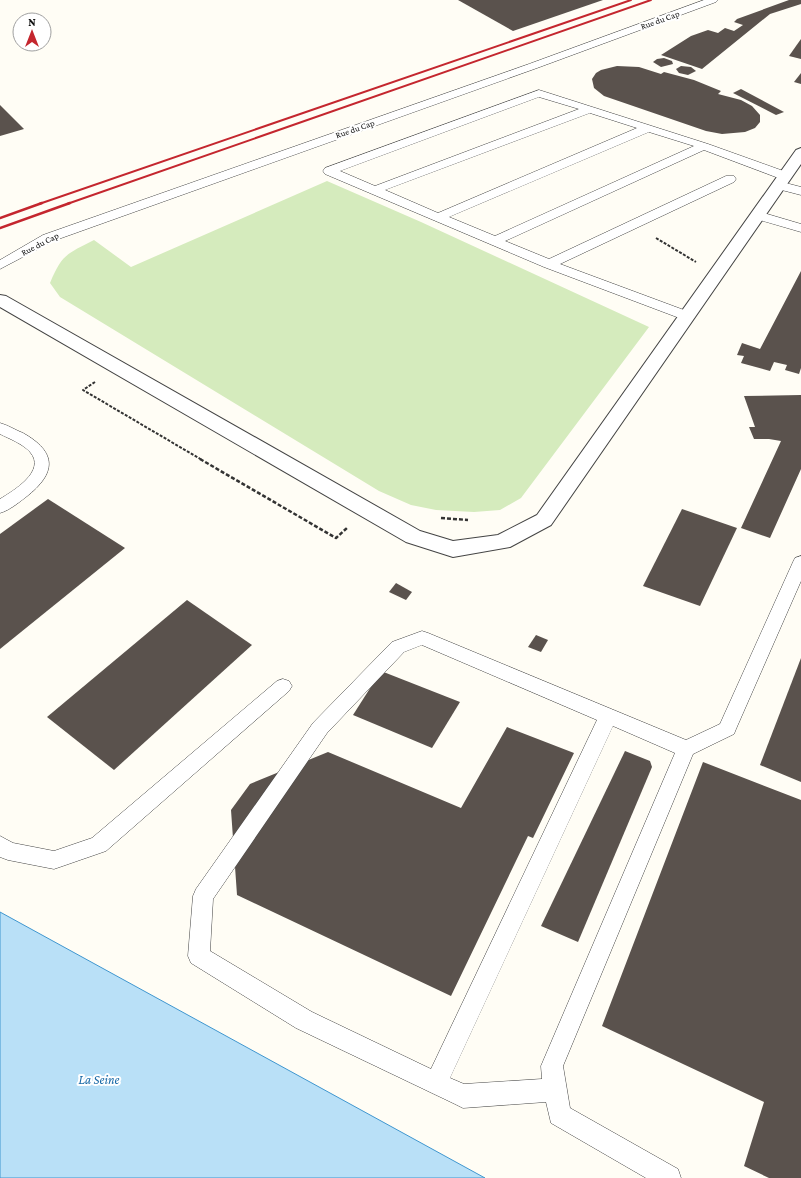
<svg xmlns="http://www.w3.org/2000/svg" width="801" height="1178" font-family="'Crimson Pro',serif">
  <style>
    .green { fill: #d5ebbd }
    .water { fill: #b9e0f7; stroke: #3f96cf }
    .building { fill: #5a524d }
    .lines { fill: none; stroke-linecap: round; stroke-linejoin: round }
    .lane-casing { stroke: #444; stroke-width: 1 }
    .street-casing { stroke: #444; stroke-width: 2 }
    .path-far1 { stroke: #333; stroke-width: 2; stroke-dasharray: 3 1.5; stroke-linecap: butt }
    .path { stroke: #333; stroke-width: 2.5; stroke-dasharray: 4 2; stroke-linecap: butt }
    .lane { fill: #fff; fill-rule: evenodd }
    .street { fill: #fff; fill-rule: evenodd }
    .rail-far1 { stroke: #c4262e; stroke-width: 2 }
    .rail { stroke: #c4262e; stroke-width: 2.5 }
    .labels { text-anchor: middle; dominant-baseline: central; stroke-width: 4; stroke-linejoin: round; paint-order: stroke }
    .far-street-label { font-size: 9px; fill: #111; stroke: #fff }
    .near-water-label { font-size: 13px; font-style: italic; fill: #1768a6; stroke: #fff }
  </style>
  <rect width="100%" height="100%" fill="#fffdf5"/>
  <!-- green -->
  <path class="green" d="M 327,181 L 421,222 L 649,327 L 521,498 L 500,510 L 474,512 L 436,510 L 411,505 L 379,491 L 60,297 L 50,283 C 62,254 67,254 94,240 L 131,267 Z"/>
  <!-- water -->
  <polygon class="water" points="0,912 485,1178 0,1178"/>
  <!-- building -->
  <g class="building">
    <polygon points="458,0 603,0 513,31"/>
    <polygon points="789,0 801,0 801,4 770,14 702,69 661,55 691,36 708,30 718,33 725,28 734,31 743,25 734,22 737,19"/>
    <polygon points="801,39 801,59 789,56 796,46"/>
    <polygon points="664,58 672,61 673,64 661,67 653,62 657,59"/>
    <polygon points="617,66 639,67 661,74 664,72 694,80 721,91 718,94 741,100 752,106 760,115 760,122 755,128 745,132 722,134 706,131 604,96 594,88 592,79 596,73 601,70"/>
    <polygon points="681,66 691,67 696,71 688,75 679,73 676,69"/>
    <polygon points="801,73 801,84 794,82"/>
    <polygon points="741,89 784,112 776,115 733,93"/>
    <polygon points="0,105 24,129 0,136"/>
    <polygon points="801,271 801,368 799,374 785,370 787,365 774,362 770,371 741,363 744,356 737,355 742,343 760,349"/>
    <polygon points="801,395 801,469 770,538 741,528 781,441 769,439 754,439 749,427 755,427 744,396"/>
    <polygon points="48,499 125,548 0,649 0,534"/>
    <polygon points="682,509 737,528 700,606 643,586"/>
    <polygon points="396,583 412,592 406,600 389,592"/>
    <polygon points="187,600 252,645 114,770 47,717"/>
    <polygon points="536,635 548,640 541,652 528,647"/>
    <polygon points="801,658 801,782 760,765"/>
    <polygon points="381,671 460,702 432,748 353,715"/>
    <polygon points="507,727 574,753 533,838 528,836 451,996 237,895 231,810 250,784 328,752 461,808"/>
    <polygon points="625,751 650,761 652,767 578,942 541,926"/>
    <polygon points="703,762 801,800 801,1178 769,1178 744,1166 764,1102 602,1026"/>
  </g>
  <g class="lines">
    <defs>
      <g id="lane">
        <polygon points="704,0 718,0 716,2 537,68 53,241 0,269 0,260 43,235 529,64"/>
        <path d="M 539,90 L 708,144 L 789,173 L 791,176 L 789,179 L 781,179 L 704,150 L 505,241 L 549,259 L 726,176 L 734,176 L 736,179 L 734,182 L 560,264 L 692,313 L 694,316 L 692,319 L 682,319 L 544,267 L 325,174 L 323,171 L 325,168 ZM 539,97 L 579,109 L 375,186 L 340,171 ZM 590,113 L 637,128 L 438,213 L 385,190 ZM 649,132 L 694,146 L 495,236 L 449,217 Z"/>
        <polygon points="778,181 801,187 801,195 774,188 772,185 774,182"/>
        <polygon points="757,211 801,224 801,232 753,218 751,215 753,212"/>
        <path d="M 0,423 C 8,425 15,430 23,433 C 57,452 57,473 26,497 C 18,503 10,510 0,513 L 0,499 C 13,491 47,471 30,452 C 23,444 10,439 0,434 Z"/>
        <path d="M 801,556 L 801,581 L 736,729 L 734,734 L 693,754 L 563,1066 L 570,1108 L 678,1169 L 681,1178 L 646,1178 L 551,1123 L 546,1102 L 463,1108 L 455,1104 L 296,1028 L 191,963 L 188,956 L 193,896 L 196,889 L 313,723 L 392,642 L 422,631 L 428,633 L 686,740 L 720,724 L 793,562 L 795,558 ZM 422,645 L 597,720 L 431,1069 L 312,1012 L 210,951 L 213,899 L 327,733 L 404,652 ZM 613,726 L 675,753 L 541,1066 L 542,1079 L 464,1084 L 450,1078 Z"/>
        <polygon points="283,679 289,681 292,686 289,691 106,851 54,869 8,860 0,857 0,836 13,843 54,851 92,838 277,681"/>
      </g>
      <polygon id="street" points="801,148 801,164 551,525 510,547 453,557 406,542 0,307 0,295 6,296 420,531 453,541 498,535 537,515 796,150"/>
    </defs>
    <!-- lane casing -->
    <use href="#lane" class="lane-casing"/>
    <!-- street casing -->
    <use href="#street" class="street-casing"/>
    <!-- path-far1 -->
    <g class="path-far1">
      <polyline points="656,238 696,262"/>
      <polyline points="95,382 83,390 202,460"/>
    </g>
    <!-- path -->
    <g class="path">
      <polyline points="200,459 336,538 348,527"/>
      <polyline points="441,518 468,520"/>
    </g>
    <!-- lane -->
    <use href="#lane" class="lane"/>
    <!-- street -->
    <use href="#street" class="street"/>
    <!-- rail-far1 -->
    <g class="rail-far1">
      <polyline points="39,204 631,0"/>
      <polyline points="67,204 651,0"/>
    </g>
    <!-- rail -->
    <g class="rail">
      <polyline points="0,218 42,203"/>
      <polyline points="0,228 70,203"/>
    </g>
  </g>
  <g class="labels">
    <!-- far-street labels -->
    <g class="far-street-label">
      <text transform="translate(660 20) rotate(-20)">Rue du Cap</text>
      <text transform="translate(355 129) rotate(-19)">Rue du Cap</text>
      <text transform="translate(40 244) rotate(-27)">Rue du Cap</text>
    </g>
    <!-- near-water labels -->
    <g class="near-water-label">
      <text x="99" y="1079">La Seine</text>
    </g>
  </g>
  <!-- north arrow -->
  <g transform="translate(32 32)"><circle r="19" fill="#ffffff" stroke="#a0a0a0"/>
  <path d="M0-3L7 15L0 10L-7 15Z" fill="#c4262e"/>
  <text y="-6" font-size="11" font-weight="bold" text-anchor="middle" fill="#111111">N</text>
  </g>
</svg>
